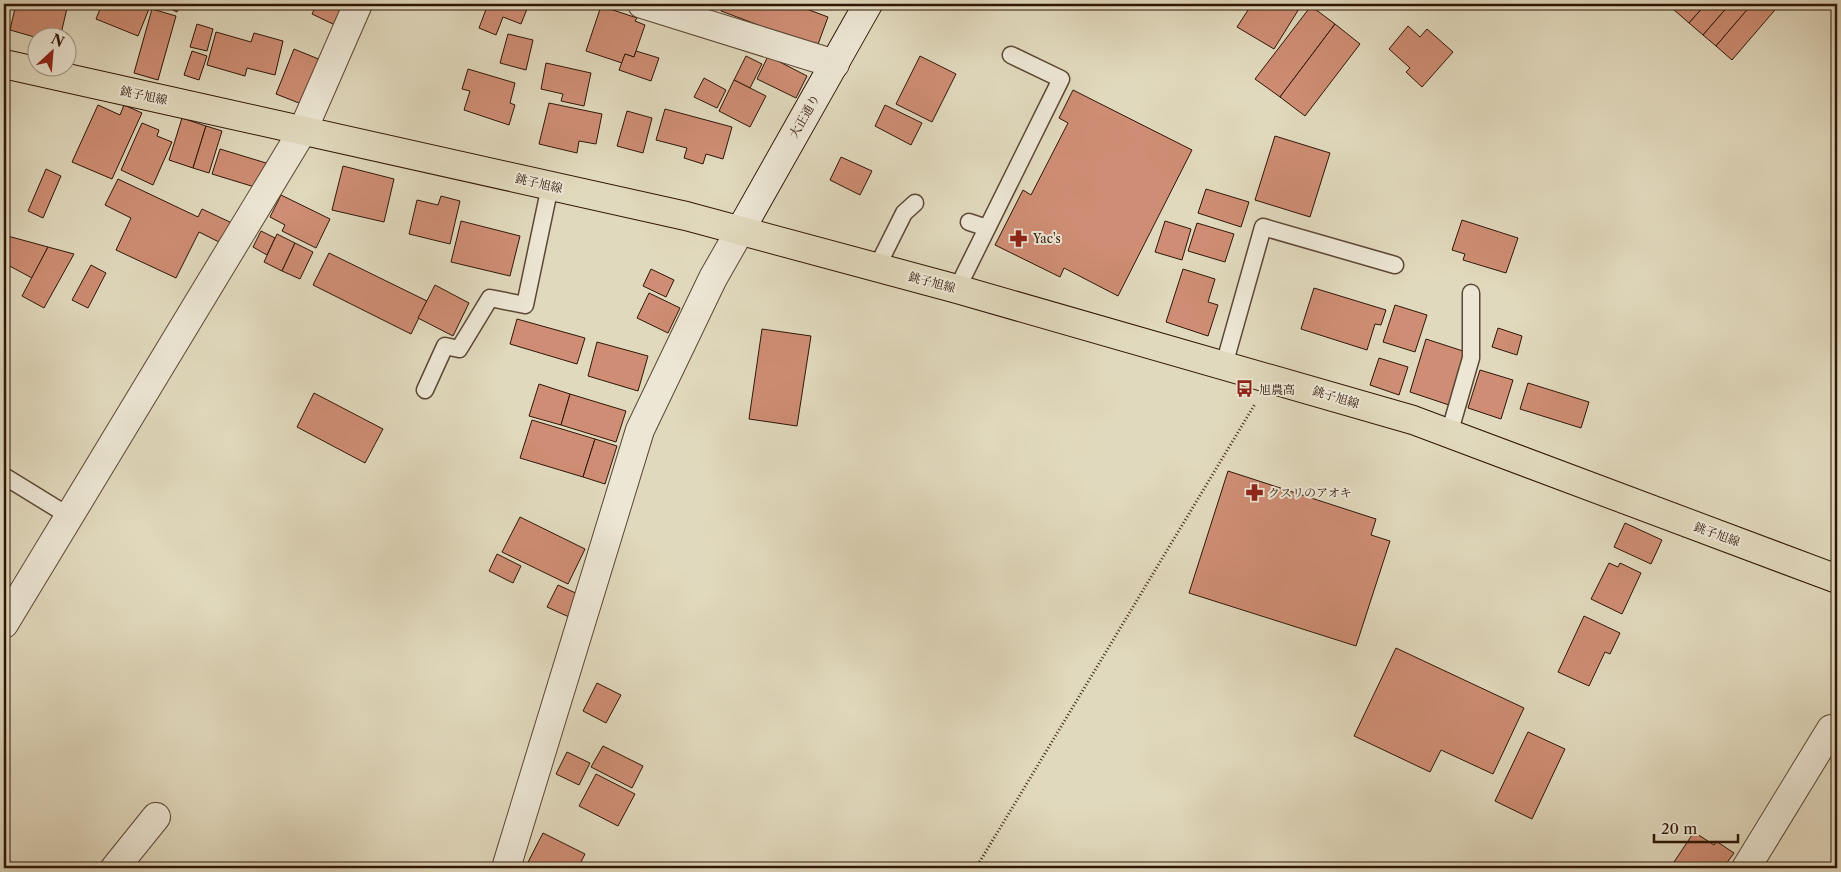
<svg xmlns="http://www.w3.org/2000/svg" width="1841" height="872" font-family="'Libre Caslon Text','Noto Serif JP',serif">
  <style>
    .building { fill: #ce8d74; stroke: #2f1606 }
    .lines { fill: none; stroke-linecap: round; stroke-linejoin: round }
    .lane-casing { stroke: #5c4734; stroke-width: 19 }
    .street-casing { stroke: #5c4734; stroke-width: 30 }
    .secondary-casing { stroke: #2f1606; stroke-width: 30 }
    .primary-casing { stroke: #2f1606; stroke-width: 30 }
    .path { stroke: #2f1606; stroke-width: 3; stroke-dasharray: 1 2.5; stroke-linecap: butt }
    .lane { stroke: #ece6d4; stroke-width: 16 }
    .street { stroke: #ece6d4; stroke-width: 28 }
    .secondary { stroke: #ece6d4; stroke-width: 28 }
    .primary { stroke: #e1d9bd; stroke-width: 28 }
    .labels { text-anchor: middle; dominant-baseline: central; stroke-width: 4; stroke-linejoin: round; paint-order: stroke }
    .street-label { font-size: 12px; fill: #2f1606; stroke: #ece6d4 }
    .poi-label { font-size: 12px; fill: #2f1606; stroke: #ece6d4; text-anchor: start }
  </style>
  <rect width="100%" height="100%" fill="#e1d9bd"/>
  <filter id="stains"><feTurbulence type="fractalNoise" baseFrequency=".004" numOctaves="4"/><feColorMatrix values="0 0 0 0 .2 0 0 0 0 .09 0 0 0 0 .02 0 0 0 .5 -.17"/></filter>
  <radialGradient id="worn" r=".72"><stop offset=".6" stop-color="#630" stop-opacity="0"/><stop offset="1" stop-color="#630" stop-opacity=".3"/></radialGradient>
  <!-- building -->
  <g class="building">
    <polygon points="4,4 9,4 8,10 4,8"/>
    <polygon points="16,4 68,4 60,38 38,38 10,30"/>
    <polygon points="102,4 151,4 138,36 96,19"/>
    <polygon points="160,4 180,4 177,12"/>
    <polygon points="317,4 345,4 335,25 312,14"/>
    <polygon points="488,4 529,4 521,24 503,17 496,35 479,28"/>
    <polygon points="723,4 793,4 828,17 817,47 721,11"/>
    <polygon points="1252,4 1302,4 1274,49 1237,27"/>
    <polygon points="1678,4 1706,4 1689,23 1673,9"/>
    <polygon points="1706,4 1730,4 1703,35 1689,23"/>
    <polygon points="1730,4 1752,4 1716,46 1703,35"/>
    <polygon points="1752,4 1780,4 1732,60 1716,46"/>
    <polygon points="601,6 637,18 635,21 645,25 634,57 625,54 622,63 586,51"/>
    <polygon points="1311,6 1335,24 1280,97 1255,79"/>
    <polygon points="152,9 176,16 158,80 134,73"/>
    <polygon points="197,24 213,29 207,51 190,47"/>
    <polygon points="1335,24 1360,44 1305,116 1280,97"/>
    <polygon points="1408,26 1420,37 1427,29 1453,52 1422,87 1406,72 1410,68 1389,49"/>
    <polygon points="216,32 251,42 254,33 283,41 275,75 247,68 245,76 207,65"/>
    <polygon points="508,34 533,40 526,70 500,63"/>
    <polygon points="294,49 321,60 304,105 276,94"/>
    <polygon points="192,51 207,56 199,80 184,75"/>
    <polygon points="636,51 659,58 651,81 619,70 625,54 634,57"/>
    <polygon points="746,56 762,64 750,88 734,80"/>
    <polygon points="768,56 807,76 796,98 757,79"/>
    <polygon points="920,56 956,74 932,122 896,104"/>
    <polygon points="546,63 591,73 584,106 561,101 563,94 541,89"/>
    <polygon points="468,69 515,83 510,103 515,105 509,125 464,110 470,91 462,89"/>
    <polygon points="704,78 726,90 717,108 694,97"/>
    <polygon points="734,80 766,96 750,127 719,111"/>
    <polygon points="1073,90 1192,150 1118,296 1064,268 1060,277 995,245 1023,190 1031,195 1068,123 1059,118"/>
    <polygon points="549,103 602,114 596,144 579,141 577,153 539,144"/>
    <polygon points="98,105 120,115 124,105 142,113 112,179 72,162"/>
    <polygon points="885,105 922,123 911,145 875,126"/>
    <polygon points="665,109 732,127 723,159 706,154 703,164 684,158 687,148 656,140"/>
    <polygon points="627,111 652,118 643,153 617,146"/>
    <polygon points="182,118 206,126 193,168 169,160"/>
    <polygon points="142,123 159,130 157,136 172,142 153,185 121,170"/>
    <polygon points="206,126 222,131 209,173 193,168"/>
    <polygon points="1275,136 1330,153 1310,217 1255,200"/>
    <polygon points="220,149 266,163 258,188 212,174"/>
    <polygon points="841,157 872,171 860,195 830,180"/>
    <polygon points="343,166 394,179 384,222 332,210"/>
    <polygon points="46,169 61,176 43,218 28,211"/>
    <polygon points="118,179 198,217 202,209 232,223 223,244 199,232 176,278 116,250 131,218 105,205"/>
    <polygon points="1206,189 1249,202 1241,227 1198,213"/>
    <polygon points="281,195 330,219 316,248 282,231 285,225 270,217"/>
    <polygon points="441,196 460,201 450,244 409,234 417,200 438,205"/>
    <polygon points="1462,220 1518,238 1506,273 1463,260 1465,254 1452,250"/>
    <polygon points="461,221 520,236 510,276 451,262"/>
    <polygon points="1165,221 1191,229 1182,260 1155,252"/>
    <polygon points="1197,223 1234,234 1225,262 1188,251"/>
    <polygon points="261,231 275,238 267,255 253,247"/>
    <polygon points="277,234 295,243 282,271 264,262"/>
    <polygon points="4,235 48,247 32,278 4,263"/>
    <polygon points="295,243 313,252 300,279 282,271"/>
    <polygon points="48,247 74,254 44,308 22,296"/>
    <polygon points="329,253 427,301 411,334 313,285"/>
    <polygon points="91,265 106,273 88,308 72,300"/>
    <polygon points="651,269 674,280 666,297 643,286"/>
    <polygon points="1183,269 1215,279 1208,302 1218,305 1208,336 1166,322"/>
    <polygon points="435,285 469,303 453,336 418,318"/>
    <polygon points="1314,288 1386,310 1381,325 1375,324 1367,350 1301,329"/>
    <polygon points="649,293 680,308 668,333 637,318"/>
    <polygon points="1395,305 1427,315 1415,352 1383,342"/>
    <polygon points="517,319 585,338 577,364 510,344"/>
    <polygon points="1498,328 1522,336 1517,355 1492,347"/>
    <polygon points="762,329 811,336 797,426 749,419"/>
    <polygon points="1426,339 1466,352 1449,405 1410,392"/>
    <polygon points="597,342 648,356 638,391 588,376"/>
    <polygon points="1379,358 1408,367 1399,395 1370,385"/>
    <polygon points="1480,370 1513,380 1501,419 1468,408"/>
    <polygon points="1528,383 1589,402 1581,428 1520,409"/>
    <polygon points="539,384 570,394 561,425 529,416"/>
    <polygon points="314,393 383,429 365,463 297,427"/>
    <polygon points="570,394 626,411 616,442 561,425"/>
    <polygon points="532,420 595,439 583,477 520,458"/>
    <polygon points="595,439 617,446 605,484 583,477"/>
    <polygon points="1228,471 1376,519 1371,535 1390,541 1356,646 1189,593"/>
    <polygon points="520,517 585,549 568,584 502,552"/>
    <polygon points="1625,523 1662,540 1651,564 1614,547"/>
    <polygon points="497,554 521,566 513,583 489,571"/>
    <polygon points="1609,563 1618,567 1620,563 1641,573 1622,614 1591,599"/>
    <polygon points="558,585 580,595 569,617 547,607"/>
    <polygon points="1584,616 1620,633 1610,654 1605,652 1589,686 1558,672"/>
    <polygon points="1396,648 1524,708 1493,774 1441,750 1430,772 1354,736"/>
    <polygon points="597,683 621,695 606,723 583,711"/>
    <polygon points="1528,732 1565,749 1532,819 1495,801"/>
    <polygon points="603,746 643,766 632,788 591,767"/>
    <polygon points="567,752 590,763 579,785 556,774"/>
    <polygon points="596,774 635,794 618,826 579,806"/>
    <polygon points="1694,832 1714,845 1716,841 1734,853 1723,868 1683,868 1674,862"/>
    <polygon points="543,833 585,854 578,868 525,868"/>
  </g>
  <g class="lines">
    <defs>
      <g id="lane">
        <polyline points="969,222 987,228"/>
        <polyline points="877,267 904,213 915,203"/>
        <polyline points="957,289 1061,79 1011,55"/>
        <polyline points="1224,365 1263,227 1395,265"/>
        <polyline points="425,390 445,346 459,349 490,298 525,305 550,186"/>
        <polyline points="1449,434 1471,358 1471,293"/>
        <polyline points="4,476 69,516"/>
      </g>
      <g id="street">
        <polyline points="642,4 835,64"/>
        <polyline points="4,624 303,130 358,4"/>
        <polyline points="115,868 156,817"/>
        <polyline points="506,868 640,430 713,278 741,229"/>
        <polyline points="1746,868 1831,729 1837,733"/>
      </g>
      <polyline id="secondary" points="741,229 868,4"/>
      <polyline id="primary" points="4,64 686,216 957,289 1413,420 1837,579"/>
    </defs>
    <!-- lane casing -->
    <use href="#lane" class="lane-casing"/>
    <!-- street casing -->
    <use href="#street" class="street-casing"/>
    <!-- secondary casing -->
    <use href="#secondary" class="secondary-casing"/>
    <!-- primary casing -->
    <use href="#primary" class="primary-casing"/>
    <!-- path -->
    <polyline class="path" points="976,868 1255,404"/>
    <!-- lane -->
    <use href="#lane" class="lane"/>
    <!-- street -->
    <use href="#street" class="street"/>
    <!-- secondary -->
    <use href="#secondary" class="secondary"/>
    <!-- primary -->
    <use href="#primary" class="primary"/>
  </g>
  <!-- icons -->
  <defs>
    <symbol id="pharmacy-bare" viewBox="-9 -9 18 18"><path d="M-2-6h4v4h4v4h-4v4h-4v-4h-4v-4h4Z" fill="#8f2418" stroke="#ece6d4" stroke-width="2.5" paint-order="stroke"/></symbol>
    <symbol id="bus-bare" viewBox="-9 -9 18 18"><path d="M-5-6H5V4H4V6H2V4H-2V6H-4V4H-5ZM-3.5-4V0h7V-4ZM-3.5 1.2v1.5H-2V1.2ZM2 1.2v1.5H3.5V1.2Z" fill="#8f2418" stroke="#ece6d4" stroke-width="2.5" paint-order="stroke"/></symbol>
  </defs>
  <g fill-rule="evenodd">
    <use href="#pharmacy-bare" x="1006" y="226" width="25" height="25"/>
    <use href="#bus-bare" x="1232" y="376" width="25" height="25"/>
    <use href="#pharmacy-bare" x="1242" y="480" width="25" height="25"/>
  </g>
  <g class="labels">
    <!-- street labels -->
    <g class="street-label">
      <text transform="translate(144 95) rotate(12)">銚子旭線</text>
      <text transform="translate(804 116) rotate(-60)">大正通り</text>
      <text transform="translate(539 183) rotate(13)">銚子旭線</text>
      <text transform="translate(932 282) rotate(15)">銚子旭線</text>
      <text transform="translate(1336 397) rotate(17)">銚子旭線</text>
      <text transform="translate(1717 534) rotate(20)">銚子旭線</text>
    </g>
    <!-- poi labels -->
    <g class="poi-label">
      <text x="1033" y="238">Yac's</text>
      <text x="1259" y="389">旭農高</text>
      <text x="1268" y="492">クスリのアオキ</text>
    </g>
  </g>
  <!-- margin -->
  <rect width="1841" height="872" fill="none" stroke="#e1d9bd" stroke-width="20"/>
  <rect x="5" y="5" width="1831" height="862" fill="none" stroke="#2f1606" stroke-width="2.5"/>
  <rect x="10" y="10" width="1821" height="852" fill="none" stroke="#2f1606"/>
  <!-- north arrow -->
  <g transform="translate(52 52) rotate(26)"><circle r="24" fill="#ece6d4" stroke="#a09382"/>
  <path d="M0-4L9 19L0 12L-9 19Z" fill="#8f2418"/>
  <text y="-8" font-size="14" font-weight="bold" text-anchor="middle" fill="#2f1606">N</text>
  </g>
  <!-- scale -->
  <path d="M1654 834v8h84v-8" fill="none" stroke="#2f1606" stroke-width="2.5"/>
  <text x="1661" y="834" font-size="15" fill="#2f1606" stroke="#ece6d4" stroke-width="4" paint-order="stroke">20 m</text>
  <rect width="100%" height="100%" filter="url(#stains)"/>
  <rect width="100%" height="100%" fill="url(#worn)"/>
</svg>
